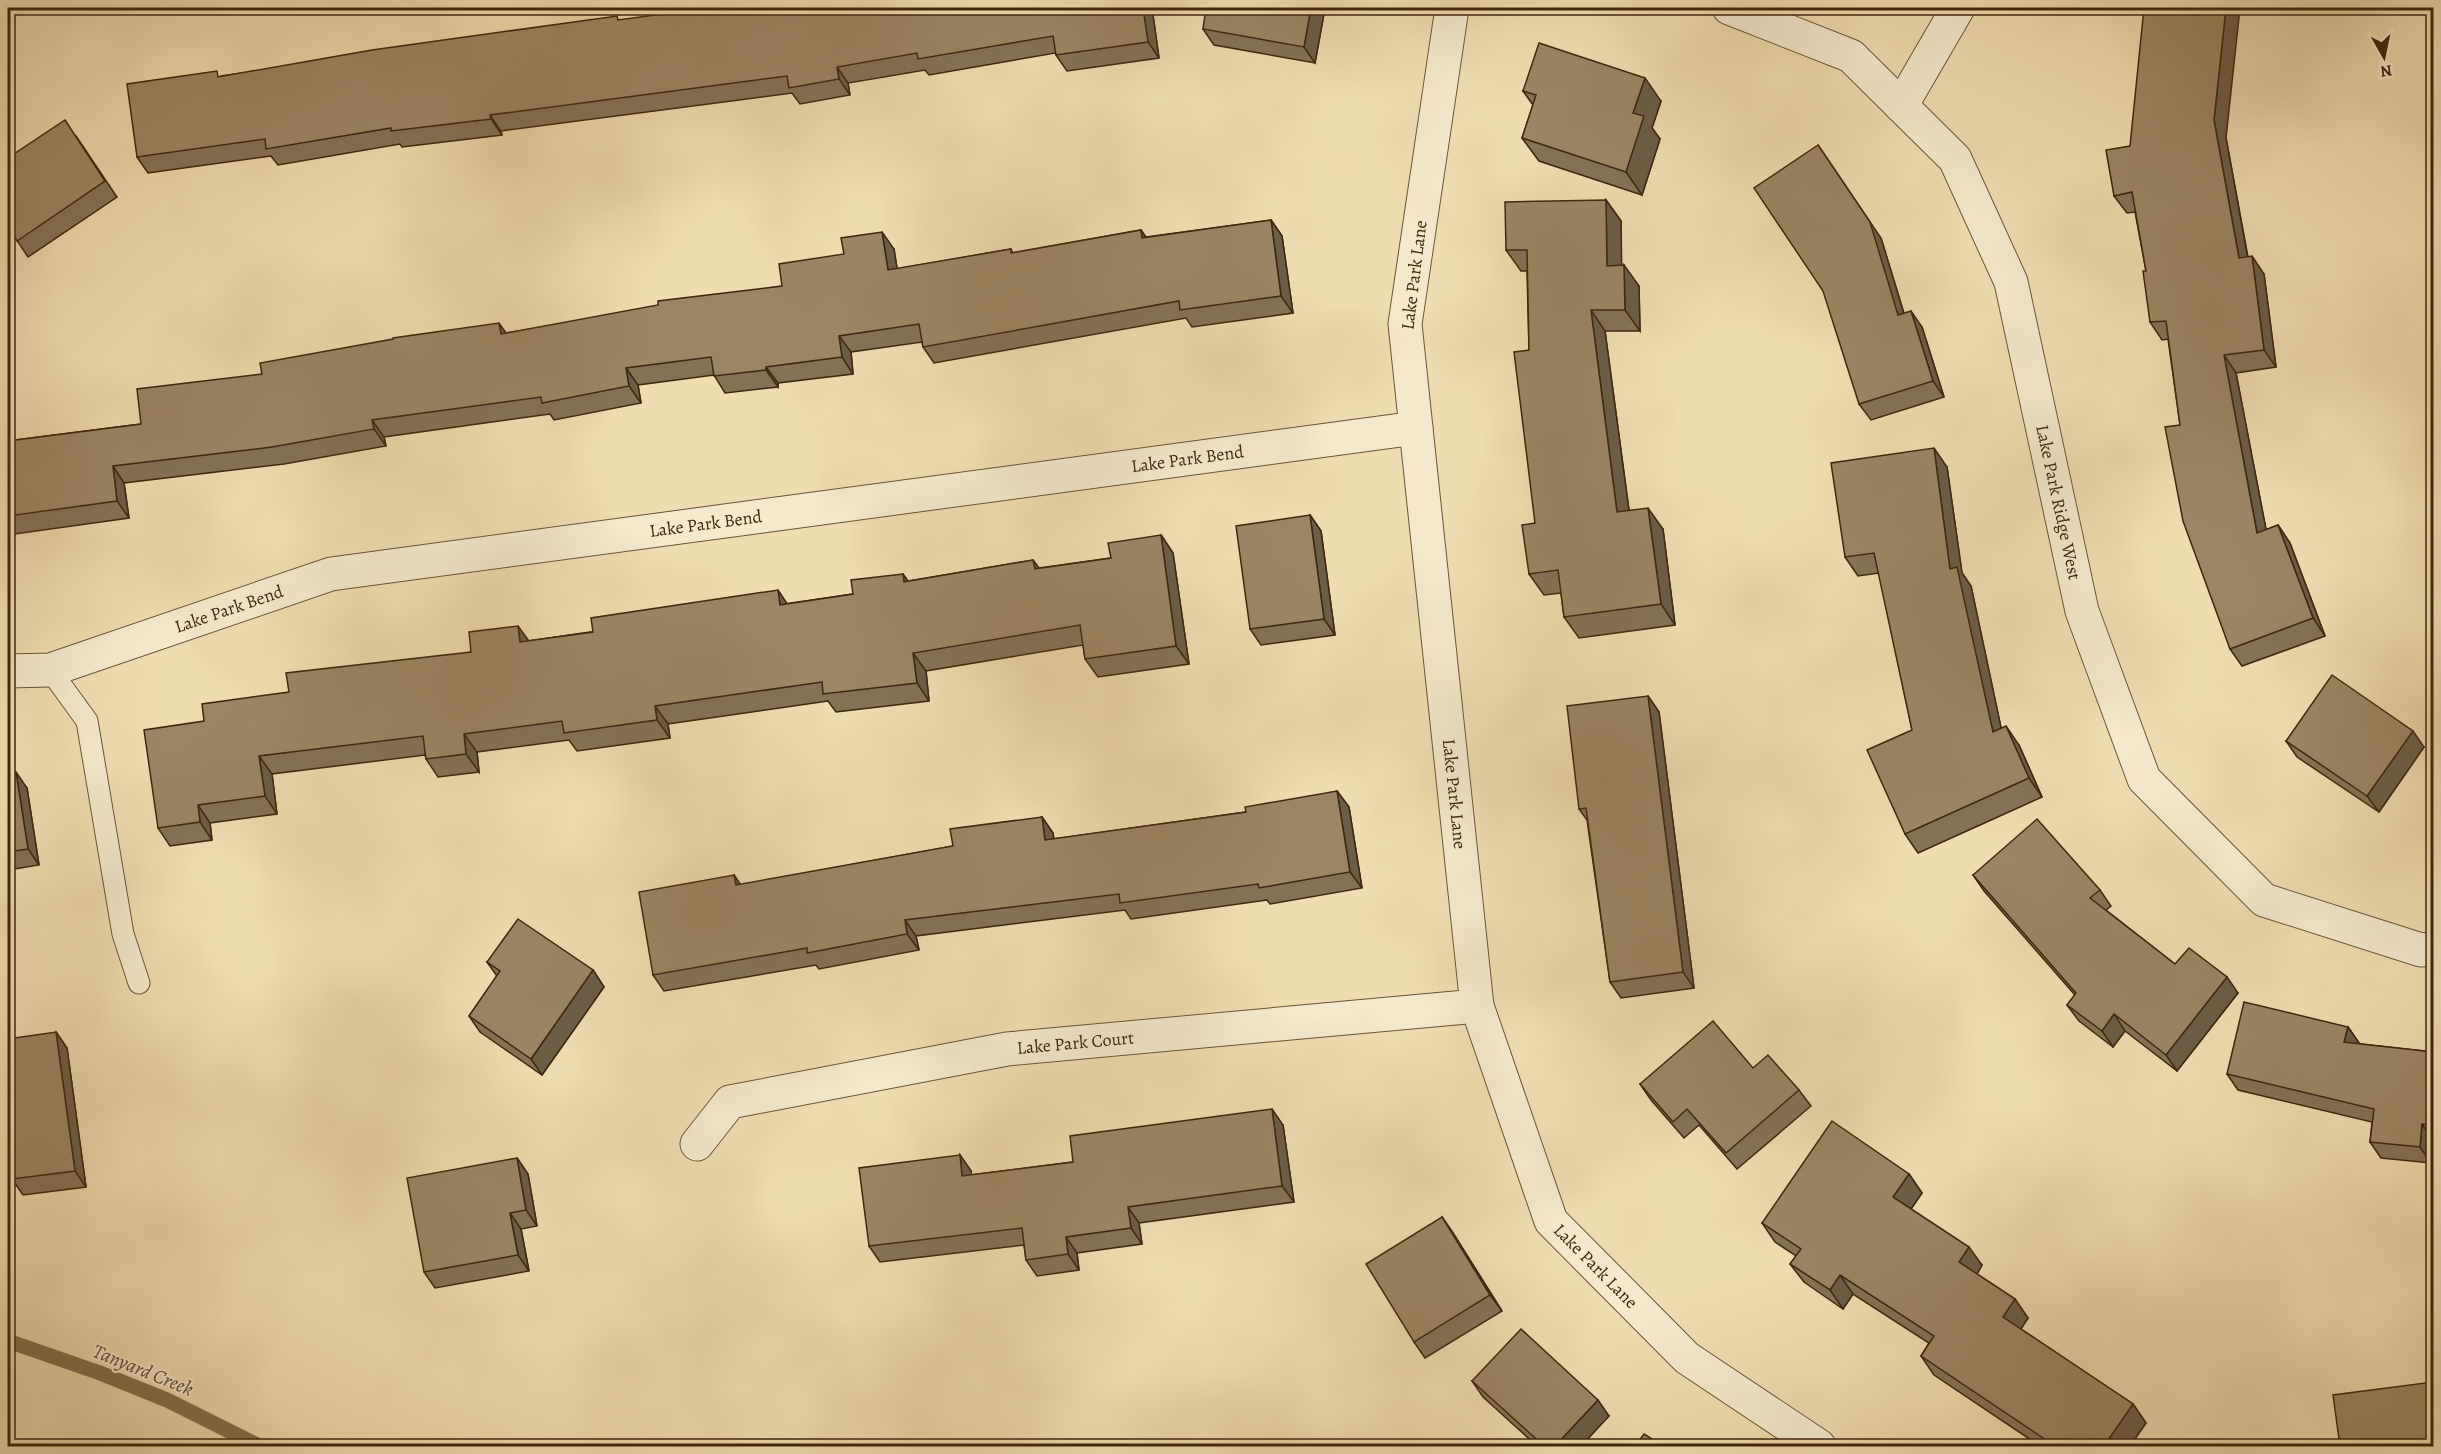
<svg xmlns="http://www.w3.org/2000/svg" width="2441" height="1454" font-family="Alegreya,serif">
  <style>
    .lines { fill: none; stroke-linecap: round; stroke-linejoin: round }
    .stream { stroke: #856e4f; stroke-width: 15 }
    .service-casing { stroke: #6b5437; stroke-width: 23 }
    .minor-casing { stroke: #6b5437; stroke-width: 35 }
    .service { stroke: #f5e8cc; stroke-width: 21 }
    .minor { stroke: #f5e8cc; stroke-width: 33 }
    .wall { fill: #857255; stroke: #3f260f; stroke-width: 1.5 }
    .shaded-wall { fill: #6c5d45; stroke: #3f260f; stroke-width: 1.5 }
    .building { fill: #9b8563; stroke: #3f260f; stroke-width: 1.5 }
    .labels { text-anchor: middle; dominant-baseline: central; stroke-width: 4.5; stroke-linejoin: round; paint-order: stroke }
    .street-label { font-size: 18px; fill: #3f260f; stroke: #f5e8cc }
    .water-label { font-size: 20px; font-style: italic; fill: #624a2f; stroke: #f5e8cc }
  </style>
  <rect width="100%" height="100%" fill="#efdcb0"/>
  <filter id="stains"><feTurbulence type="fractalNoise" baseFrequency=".00333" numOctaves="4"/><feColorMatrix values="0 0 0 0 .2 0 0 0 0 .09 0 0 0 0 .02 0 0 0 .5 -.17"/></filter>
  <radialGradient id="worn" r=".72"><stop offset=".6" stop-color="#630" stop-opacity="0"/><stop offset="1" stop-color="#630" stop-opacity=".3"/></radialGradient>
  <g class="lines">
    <!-- stream -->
    <polyline class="stream" points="8,1341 100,1373 167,1400 259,1446"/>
    <defs>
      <polyline id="service" points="50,670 87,721 123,934 139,983"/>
      <g id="minor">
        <path id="s1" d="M 1452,8 L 1405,324 L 1477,1006 L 1551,1221 L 1687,1358 L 1819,1446"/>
        <path id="s2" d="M 1729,8 L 1851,56 L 1955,159 L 2011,282 L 2082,611 L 2144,779 L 2264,900 L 2421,950 L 2434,949"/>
        <polyline points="1901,106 1958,8"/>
        <path id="s3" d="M 8,671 L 50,670 L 331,574 L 1416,428"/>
        <path id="s4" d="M 697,1144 L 730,1102 L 1007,1049 L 1477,1006"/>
      </g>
    </defs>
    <!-- service casing -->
    <use href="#service" class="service-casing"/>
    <!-- minor casing -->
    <use href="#minor" class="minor-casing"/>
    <!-- service -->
    <use href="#service" class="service"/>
    <!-- minor -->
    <use href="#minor" class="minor"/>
  </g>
  <!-- wall -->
  <g class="wall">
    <polygon points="708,8 753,8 754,9 761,8 1152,8 1159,58 1067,71 1056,55 1055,53 929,75 925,70 848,83 850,95 800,104 792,93 501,131 502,135 402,147 400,144 278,165 271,156 148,173 137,157 221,76"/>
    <polygon points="1325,8 1315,63 1214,45 1203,29"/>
    <polygon points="2181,11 2226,138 2248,257 2264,274 2276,367 2236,373 2266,530 2278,525 2290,543 2325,636 2242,666 2230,649 2180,425 2168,339 2162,340 2150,322 2146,271 2135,212 2127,213 2114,196 2130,146"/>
    <polygon points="1523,91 1661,101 1652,128 1660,139 1642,195 1539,161 1522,138 1533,105"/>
    <polygon points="76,136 117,197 28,257 8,227"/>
    <polygon points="1606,200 1621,221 1621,265 1639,286 1640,331 1605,331 1629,510 1663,529 1675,625 1579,638 1564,617 1561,593 1544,595 1529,574 1535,523 1529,350 1527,271 1521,271 1506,250"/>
    <polygon points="1271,220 1282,236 1293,313 1192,327 1186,318 934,363 923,347 922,342 851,352 853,374 778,383 778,387 725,393 714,375 638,385 641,403 554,420 550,414 384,437 386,446 284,464 124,483 129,518 8,535 8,441 141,424 262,374 506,333 782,286 894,249 897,269 1011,249 1013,253 1141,230 1146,237"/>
    <polygon points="1881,238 1904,313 1922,327 1944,397 1871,420 1859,404"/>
    <polygon points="1947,467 1962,573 1971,586 2001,728 2019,745 2042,797 1918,853 1905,834 1912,730 1879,573 1858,576 1845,557"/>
    <polygon points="1310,515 1321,531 1335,635 1261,645 1250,629"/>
    <polygon points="1161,535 1173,553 1189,664 1098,677 1085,659 1083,645 926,671 929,701 836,712 828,701 668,724 670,738 577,751 569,740 477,752 479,772 438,777 426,759 425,755 272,774 277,814 210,823 212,840 170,846 158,828 204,721 289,692 471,652 528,641 853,594 903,574 908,581 1033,560 1039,568 1111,558"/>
    <polygon points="1648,696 1659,712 1694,988 1621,998 1610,982 1587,820 1579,809"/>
    <polygon points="2286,741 2424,747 2379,812 2297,757"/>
    <polygon points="8,773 27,788 39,865 8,870"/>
    <polygon points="1337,791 1349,807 1362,888 1270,904 1267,900 1131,919 1125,910 916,936 919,950 819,969 816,965 664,991 653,975 734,875 740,885 953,846 1042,817 1053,833 1054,839 1246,812"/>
    <polygon points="1973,875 2100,890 2111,906 2106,910 2175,964 2238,993 2177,1071 2125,1031 2113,1047 2079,1021 2067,1005 2075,995 1984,891"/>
    <polygon points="487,962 593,970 604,987 542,1075 480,1032 469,1016 497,976"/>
    <polygon points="2348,1027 2359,1043 2359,1044 2433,1052 2433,1140 2431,1163 2381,1158 2370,1142 2372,1122 2238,1090 2227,1074"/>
    <polygon points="56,1032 67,1048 86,1187 23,1195 12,1179"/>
    <polygon points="1753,1068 1799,1090 1811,1106 1737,1169 1699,1125 1684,1138 1651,1100 1640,1084"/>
    <polygon points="1283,1125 1294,1202 1139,1223 1142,1244 1077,1253 1079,1270 1037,1276 1026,1260 1024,1245 880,1262 869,1246 960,1155 971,1171 971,1175 1073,1162"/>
    <polygon points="517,1158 528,1174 537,1226 521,1229 529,1271 435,1288 424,1272"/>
    <polygon points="1909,1174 1922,1193 1911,1209 1982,1265 1977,1274 2015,1299 2028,1318 2021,1329 2133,1404 2146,1423 2130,1446 2040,1446 1934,1375 1921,1356 1929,1343 1853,1294 1843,1309 1804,1282 1790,1264 1796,1256 1775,1242 1762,1223"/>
    <polygon points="1442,1217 1453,1233 1502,1311 1425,1358 1414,1342"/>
    <polygon points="1472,1381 1609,1416 1581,1446 1537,1446 1483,1397"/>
  </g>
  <!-- shaded-wall -->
  <g class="shaded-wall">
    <polygon points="1143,8 1152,8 1159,58 1148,42"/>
    <polygon points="1311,8 1325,8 1315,63 1304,47"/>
    <polygon points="2226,8 2240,8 2226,138 2251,276 2239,258 2214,120"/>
    <polygon points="837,67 848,83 850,95 839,79"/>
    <polygon points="1645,78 1661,101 1652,128 1660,139 1642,195 1626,172 1633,113"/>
    <polygon points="490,115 501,131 502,135 491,119"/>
    <polygon points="1818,145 1881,238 1909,331 1898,315"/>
    <polygon points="1606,200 1621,221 1622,287 1607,266"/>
    <polygon points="1271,220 1282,236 1293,313 1281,296"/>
    <polygon points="1141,230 1152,247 1142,238"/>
    <polygon points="882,232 894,249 900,287 888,270"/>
    <polygon points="2252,256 2264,274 2276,367 2264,350"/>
    <polygon points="1624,265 1639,286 1640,331 1625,310"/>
    <polygon points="1591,310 1605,331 1632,533 1617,512"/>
    <polygon points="1911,311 1922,327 1944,397 1933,381"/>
    <polygon points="499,323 511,340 501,334"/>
    <polygon points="839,336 851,352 853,374 842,357"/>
    <polygon points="2224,355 2236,373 2270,550 2257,533"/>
    <polygon points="766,367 778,383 778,387 766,370"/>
    <polygon points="626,368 638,385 641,403 629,386"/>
    <polygon points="372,420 384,437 386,446 374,429"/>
    <polygon points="1934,448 1947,467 1962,573 1971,586 2006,751 1993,732 1950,569"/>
    <polygon points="113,466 124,483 129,518 117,501"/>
    <polygon points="1648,508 1663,529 1675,625 1661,604"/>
    <polygon points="1310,515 1321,531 1335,635 1324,619"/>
    <polygon points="2278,525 2290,543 2325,636 2313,618"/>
    <polygon points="1161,535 1173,553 1189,664 1176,646"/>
    <polygon points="1033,560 1046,578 1035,569"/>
    <polygon points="903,574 915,592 904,582"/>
    <polygon points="778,590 790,608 780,605"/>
    <polygon points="518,626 531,644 520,642"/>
    <polygon points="913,653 926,671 929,701 917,683"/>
    <polygon points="1648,696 1659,712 1694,988 1683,972"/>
    <polygon points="655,706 668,724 670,738 657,720"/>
    <polygon points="2006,726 2019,745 2042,797 2029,778"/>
    <polygon points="2413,731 2424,747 2379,812 2367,796"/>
    <polygon points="464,734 477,752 479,772 466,754"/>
    <polygon points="259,756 272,774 277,814 265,796"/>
    <polygon points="16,772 27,788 39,865 28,849"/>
    <polygon points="1337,791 1349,807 1362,888 1350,872"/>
    <polygon points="198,805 210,823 212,840 200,822"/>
    <polygon points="1042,817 1053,833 1056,856 1045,840"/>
    <polygon points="734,875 745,891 736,885"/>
    <polygon points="905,920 916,936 919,950 907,934"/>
    <polygon points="593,970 604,987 542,1075 531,1059"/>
    <polygon points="2227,977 2238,993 2177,1071 2166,1055"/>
    <polygon points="2114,1014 2125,1031 2113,1047 2102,1031"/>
    <polygon points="2348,1027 2359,1043 2355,1058 2344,1042"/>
    <polygon points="56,1032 67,1048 86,1187 75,1171"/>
    <polygon points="1272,1109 1283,1125 1294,1202 1282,1186"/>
    <polygon points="2422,1124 2433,1140 2431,1163 2420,1147"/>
    <polygon points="960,1155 971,1171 974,1192 962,1176"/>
    <polygon points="517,1158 528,1174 537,1226 526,1210"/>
    <polygon points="1909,1174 1922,1193 1906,1216 1893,1197"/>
    <polygon points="1128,1207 1139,1223 1142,1244 1131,1228"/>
    <polygon points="510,1213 521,1229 529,1271 518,1255"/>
    <polygon points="1442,1217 1453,1233 1502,1311 1490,1295"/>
    <polygon points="1066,1237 1077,1253 1079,1270 1068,1254"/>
    <polygon points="1969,1247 1982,1265 1973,1281 1959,1262"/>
    <polygon points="1840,1275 1853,1294 1843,1309 1830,1290"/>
    <polygon points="2015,1299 2028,1318 2016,1336 2003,1317"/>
    <polygon points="1598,1400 1609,1416 1581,1446 1555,1446"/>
    <polygon points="2133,1404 2146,1423 2130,1446 2104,1446"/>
  </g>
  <!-- building -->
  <g class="building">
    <polygon points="708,8 750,8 750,9 761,8 1143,8 1148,42 1056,55 1053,36 918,59 917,53 837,67 839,79 789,88 787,76 490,115 491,119 391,131 391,128 266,149 265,139 137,157 127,84 217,71 218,77 372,50 617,16 618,20"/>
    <polygon points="1206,8 1311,8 1304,47 1203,29"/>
    <polygon points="2144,8 2181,11 2181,8 2226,8 2214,120 2239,258 2252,256 2264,350 2224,355 2257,533 2278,525 2313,618 2230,649 2183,521 2165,427 2180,425 2166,321 2150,322 2143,271 2146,271 2132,192 2114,196 2106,150 2130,146"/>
    <polygon points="1539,43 1645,78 1633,113 1644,116 1626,172 1522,138 1536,95 1523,91"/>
    <polygon points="65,120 105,181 17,241 8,227 8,158"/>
    <polygon points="1818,145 1870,222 1898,315 1911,311 1933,381 1859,404 1823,291 1754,188"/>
    <polygon points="1606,200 1607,266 1624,265 1625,310 1591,310 1617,512 1648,508 1661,604 1564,617 1558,570 1529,574 1522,525 1535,523 1514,352 1529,350 1527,250 1506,250 1505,202"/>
    <polygon points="1271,220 1281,296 1180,310 1179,301 923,347 919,324 839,336 842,357 766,367 766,370 714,376 711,357 626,368 629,386 542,403 541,397 372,420 374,429 272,447 113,466 117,501 8,516 8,441 141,424 137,389 262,374 260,363 393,339 393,338 499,323 501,334 658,305 658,301 782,286 779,264 844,254 841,238 882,232 888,270 1011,249 1011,253 1141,230 1142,238"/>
    <polygon points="1934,448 1950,569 1957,567 1993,732 2006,726 2029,778 1905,834 1867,750 1912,730 1874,553 1845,557 1831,463"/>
    <polygon points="1310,515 1324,619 1250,629 1236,526"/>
    <polygon points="1161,535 1176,646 1085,659 1080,625 913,653 917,683 823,694 822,682 655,706 657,720 564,733 562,721 464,734 466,754 426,759 423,736 259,756 265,796 198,805 200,822 158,828 144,730 204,721 202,704 289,692 286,673 471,652 469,632 518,626 520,642 593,632 591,618 778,590 780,605 853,594 851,580 903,574 904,582 1033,560 1035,569 1111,558 1108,543"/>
    <polygon points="2332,675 2413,731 2367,796 2286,741"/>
    <polygon points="1648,696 1683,972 1610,982 1586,808 1579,809 1567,706"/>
    <polygon points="16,772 28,849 8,852 8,773"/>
    <polygon points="1337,791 1350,872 1259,888 1258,884 1120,903 1119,894 905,920 907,934 807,953 807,948 653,975 639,892 734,875 736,885 953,846 950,829 1042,817 1045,840 1246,812 1245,807"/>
    <polygon points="2037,819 2100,890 2090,898 2175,964 2189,948 2227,977 2166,1055 2114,1014 2102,1031 2067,1005 2076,993 1973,875"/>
    <polygon points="518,919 593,970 531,1059 469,1016 500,971 487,962"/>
    <polygon points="2244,1002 2348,1027 2344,1042 2433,1052 2433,1125 2422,1124 2420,1147 2370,1142 2374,1109 2227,1074"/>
    <polygon points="1713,1021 1753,1068 1768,1055 1799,1090 1726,1153 1687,1109 1673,1122 1640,1084"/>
    <polygon points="56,1032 75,1171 12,1179 8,1145 8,1039"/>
    <polygon points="1272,1109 1282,1186 1128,1207 1131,1228 1066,1237 1068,1254 1026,1260 1022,1228 869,1246 859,1168 960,1155 962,1176 1073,1162 1070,1136"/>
    <polygon points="1832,1121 1909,1174 1893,1197 1969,1247 1959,1262 2015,1299 2003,1317 2133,1404 2104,1446 2055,1446 1921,1356 1934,1336 1840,1275 1830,1290 1790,1264 1801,1249 1762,1223"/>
    <polygon points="517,1158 526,1210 510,1213 518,1255 424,1272 407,1178"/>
    <polygon points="1442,1217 1490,1295 1414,1342 1366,1264"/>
    <polygon points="1521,1329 1598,1400 1555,1446 1544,1446 1472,1381"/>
    <polygon points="2433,1382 2433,1446 2340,1446 2333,1395"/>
    <polygon points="1644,1434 1663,1446 1635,1446"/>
  </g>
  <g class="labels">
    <!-- street labels -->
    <g class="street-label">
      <text transform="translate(1414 275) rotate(-83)">Lake Park Lane</text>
      <text stroke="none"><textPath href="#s3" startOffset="1203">Lake Park Bend</textPath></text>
      <text stroke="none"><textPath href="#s2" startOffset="638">Lake Park Ridge West</textPath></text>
      <text stroke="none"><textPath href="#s3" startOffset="717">Lake Park Bend</textPath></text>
      <text stroke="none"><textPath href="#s3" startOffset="231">Lake Park Bend</textPath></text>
      <text stroke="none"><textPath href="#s1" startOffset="792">Lake Park Lane</textPath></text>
      <text stroke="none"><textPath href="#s4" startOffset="404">Lake Park Court</textPath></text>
      <text stroke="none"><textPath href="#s1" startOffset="1296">Lake Park Lane</textPath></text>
    </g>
    <!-- water labels -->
    <g class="water-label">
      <text transform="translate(143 1370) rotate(22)">Tanyard Creek</text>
    </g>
  </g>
  <!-- margin -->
  <rect width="2441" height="1454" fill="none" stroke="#efdcb0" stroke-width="30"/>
  <rect x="9" y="9" width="2423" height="1436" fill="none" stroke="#3f260f" stroke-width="3"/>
  <rect x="15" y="15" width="2411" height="1424" fill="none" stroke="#3f260f" stroke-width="1.5"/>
  <!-- north arrow -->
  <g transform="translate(2384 57) rotate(171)" stroke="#f5e8cc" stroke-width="4.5" paint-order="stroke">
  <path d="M0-4.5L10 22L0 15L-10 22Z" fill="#3f260f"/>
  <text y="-9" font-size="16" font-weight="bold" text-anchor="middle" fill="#3f260f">N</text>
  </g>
  <rect width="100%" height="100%" filter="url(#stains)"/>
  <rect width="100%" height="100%" fill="url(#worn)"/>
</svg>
